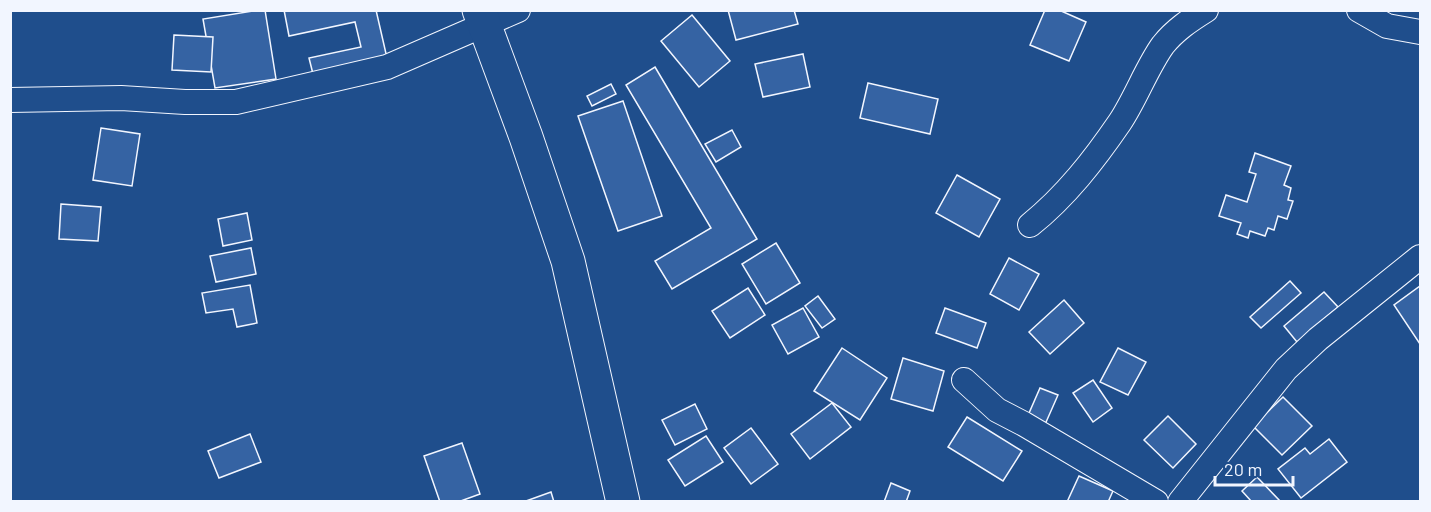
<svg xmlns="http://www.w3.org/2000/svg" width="1431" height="512" font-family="Barlow,sans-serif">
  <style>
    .building { fill: #3563a3; stroke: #f2f6ff; stroke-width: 1.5 }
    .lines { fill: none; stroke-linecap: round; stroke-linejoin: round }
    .minor-casing { stroke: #f2f6ff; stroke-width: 26 }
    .primary-casing { stroke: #f2f6ff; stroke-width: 35 }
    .minor { stroke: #1f4e8c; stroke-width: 24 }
    .primary { stroke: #1f4e8c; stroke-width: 33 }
  </style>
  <rect width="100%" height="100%" fill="#1f4e8c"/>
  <!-- building -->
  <g class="building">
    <polygon points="259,10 265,10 276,79 215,88 203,19"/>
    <polygon points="284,10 376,10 387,58 313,74 309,58 361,47 355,22 289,36"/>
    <polygon points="728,10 794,10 798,24 736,40"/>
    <polygon points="1045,10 1059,10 1086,22 1069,61 1030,45"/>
    <polygon points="692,15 730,61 699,87 661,41"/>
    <polygon points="174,35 213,37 211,72 172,70"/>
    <polygon points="803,54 810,87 763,97 755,64"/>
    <polygon points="655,67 757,239 672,289 655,261 711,228 626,85"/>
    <polygon points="868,83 938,99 930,134 860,118"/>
    <polygon points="611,84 616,94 592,106 587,96"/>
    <polygon points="623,101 662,216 618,231 578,116"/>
    <polygon points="101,128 140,134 132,186 93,180"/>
    <polygon points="732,130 741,147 716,162 705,144"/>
    <polygon points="1255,153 1291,166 1284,185 1291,188 1288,200 1293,201 1287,219 1278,216 1274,230 1268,228 1265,236 1250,231 1248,238 1237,234 1241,223 1219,216 1226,195 1247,202 1256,174 1249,172"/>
    <polygon points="957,175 1000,199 979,237 936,213"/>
    <polygon points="61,204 101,207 98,241 59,239"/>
    <polygon points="247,213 252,240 223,246 218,219"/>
    <polygon points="776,243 800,283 766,304 742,264"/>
    <polygon points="251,248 256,274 216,282 210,256"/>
    <polygon points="1009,258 1039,274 1019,310 990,294"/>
    <polygon points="1290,281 1301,293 1261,328 1250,317"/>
    <polygon points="250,285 257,323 237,327 233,309 206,313 202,293"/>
    <polygon points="1420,286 1420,344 1394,305"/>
    <polygon points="748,288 765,315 730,338 712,311"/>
    <polygon points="1324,292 1338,307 1297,342 1284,326"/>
    <polygon points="818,296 835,319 822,328 805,306"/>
    <polygon points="1064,300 1084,323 1050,354 1029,332"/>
    <polygon points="803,308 819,337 788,354 772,325"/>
    <polygon points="945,308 986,323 977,348 936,333"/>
    <polygon points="842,348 887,378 860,420 814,391"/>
    <polygon points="1118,348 1146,362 1128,395 1100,382"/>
    <polygon points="903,358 944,371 933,411 891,399"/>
    <polygon points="1093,380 1112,408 1093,422 1073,393"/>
    <polygon points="1040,388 1058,395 1043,429 1026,420"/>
    <polygon points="1283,397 1312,426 1282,455 1253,426"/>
    <polygon points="832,403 851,427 810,459 791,434"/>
    <polygon points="695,404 707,429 675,445 662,420"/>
    <polygon points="1168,416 1196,444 1173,468 1144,440"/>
    <polygon points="967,417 1022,451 1003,481 948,447"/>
    <polygon points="751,428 778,464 751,484 724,448"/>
    <polygon points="250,434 261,462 219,478 208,451"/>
    <polygon points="706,436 723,462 685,486 668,460"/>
    <polygon points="1329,439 1347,462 1301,498 1278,469 1305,448 1310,454"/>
    <polygon points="462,443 480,494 458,502 440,502 424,456"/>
    <polygon points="1079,476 1113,491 1108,502 1067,502"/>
    <polygon points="1257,477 1279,500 1278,502 1252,502 1242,491"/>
    <polygon points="891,483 910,491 906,502 884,502"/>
    <polygon points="551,492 554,502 526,501"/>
  </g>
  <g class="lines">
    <defs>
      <g id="minor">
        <polyline points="1359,10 1387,26 1420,32"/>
        <polyline points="10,100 121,98 185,102 236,102 387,67 518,10"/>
        <path d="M 1030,225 C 1066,196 1094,160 1120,122 C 1136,98 1147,67 1163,45 C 1175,30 1190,20 1206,10"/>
        <polyline points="964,380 997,410 1024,424 1156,502"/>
        <polyline points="1180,502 1286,369 1318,339 1420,257"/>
      </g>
      <polyline id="primary" points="479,10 526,137 568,261 623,502"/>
    </defs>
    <!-- minor casing -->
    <use href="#minor" class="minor-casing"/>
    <!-- primary casing -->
    <use href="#primary" class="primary-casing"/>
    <!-- minor -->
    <use href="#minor" class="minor"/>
    <!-- primary -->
    <use href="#primary" class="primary"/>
  </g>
  <!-- border -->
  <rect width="1431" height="512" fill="none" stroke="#f2f6ff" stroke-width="24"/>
  <!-- scale -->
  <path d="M1215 476v9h78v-9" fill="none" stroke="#f2f6ff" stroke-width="3"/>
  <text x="1224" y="476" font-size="18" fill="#f2f6ff" stroke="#1f4e8c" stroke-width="4.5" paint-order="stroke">20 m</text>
</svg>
